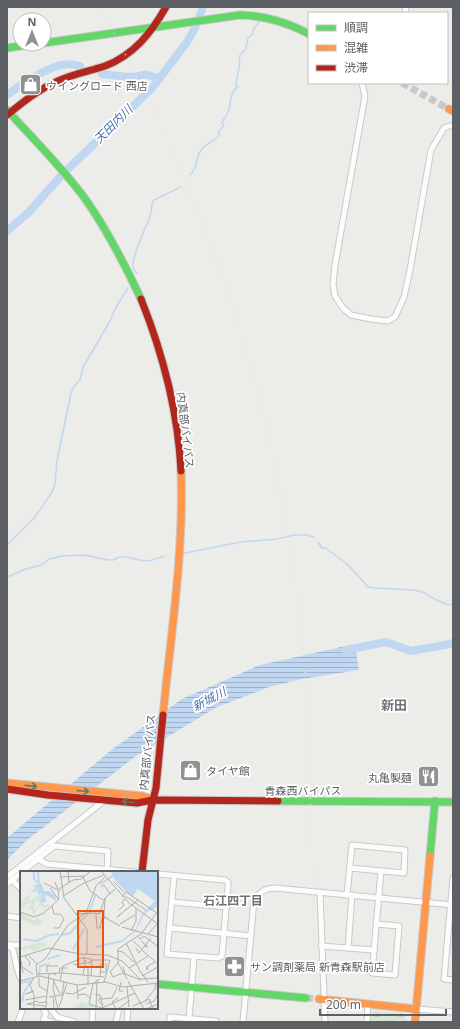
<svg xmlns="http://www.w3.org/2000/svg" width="460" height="1029" font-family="'Noto Sans','Noto Sans JP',sans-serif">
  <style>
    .grass { fill: url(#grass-tufts) }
    .water { fill: url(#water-rules) }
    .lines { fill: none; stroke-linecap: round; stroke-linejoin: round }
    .stream { stroke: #c0d7f2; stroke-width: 1.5 }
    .river { stroke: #c0d7f2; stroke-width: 8 }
    .secondary-tunnel { stroke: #c8c9c7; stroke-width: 7; stroke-dasharray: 7 3.5; stroke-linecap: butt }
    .street-casing { stroke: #c9cac9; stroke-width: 7 }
    .fast-casing { stroke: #c7c8c8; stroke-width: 9 }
    .slow-casing { stroke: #c7c8c8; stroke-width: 9 }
    .jam-casing { stroke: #c7c8c8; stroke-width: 9 }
    .street { stroke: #fcfcfc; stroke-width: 5 }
    .fast { stroke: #63d668; stroke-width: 7 }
    .slow { stroke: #ff974d; stroke-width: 7 }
    .jam { stroke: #b3261e; stroke-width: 7 }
    .rail { stroke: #e3e4e3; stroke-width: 1.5; stroke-dasharray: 1 5; stroke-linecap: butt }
    .oneway { stroke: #5e7865 }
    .labels { text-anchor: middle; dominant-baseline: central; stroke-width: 3.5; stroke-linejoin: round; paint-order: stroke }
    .poi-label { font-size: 11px; fill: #5d6064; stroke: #fff; text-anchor: start }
    .street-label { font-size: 11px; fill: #5d6064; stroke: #fff }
    .water-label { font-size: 12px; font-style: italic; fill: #4e72b0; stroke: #fff }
    .neighbourhood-label { font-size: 12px; font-weight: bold; fill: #6e7176; stroke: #fff }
    .quarter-label { font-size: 13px; font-weight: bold; fill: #6e7176; stroke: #fff }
    .inset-river { fill: none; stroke: #c0d7f2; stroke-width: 2 }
    .inset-road { fill: none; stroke: #afb0af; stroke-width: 1 }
    .view { fill: #e8590c; fill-opacity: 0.15; stroke: #e8590c; stroke-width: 2 }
    .inset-edge { fill: none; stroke: #5d6064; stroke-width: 2 }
  </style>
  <defs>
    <pattern id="grass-tufts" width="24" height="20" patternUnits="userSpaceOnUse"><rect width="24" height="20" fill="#d6e7d6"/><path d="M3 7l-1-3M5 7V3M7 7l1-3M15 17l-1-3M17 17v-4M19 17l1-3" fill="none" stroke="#b1bfb1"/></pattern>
    <pattern id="water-rules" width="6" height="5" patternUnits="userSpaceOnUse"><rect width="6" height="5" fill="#c0d7f2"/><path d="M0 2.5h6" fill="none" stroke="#9fb2c8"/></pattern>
  </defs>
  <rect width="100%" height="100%" fill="#ecece8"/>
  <!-- grass -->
  <g class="grass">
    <polygon points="18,947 21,947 21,973 15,949"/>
    <polygon points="373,1011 402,1013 407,1022 369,1022 370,1015"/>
  </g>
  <!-- water -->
  <polygon class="water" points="355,644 359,670 302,679 269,687 215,708 136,756 27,840 7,860 7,838 110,751 182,699 260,665"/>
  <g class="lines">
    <!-- stream -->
    <g class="stream">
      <path d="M 190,175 C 197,168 196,158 201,150 C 206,144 214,141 219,136 C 218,130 221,129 224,125 L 222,122 C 225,118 227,115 229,110 C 231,102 230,91 238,87 L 236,85 L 238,71 L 240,68 L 239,66 L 240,55 L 246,49 L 248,38 L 252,35 L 254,28 L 259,22"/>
      <path d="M 137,274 C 136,272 133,269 133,266 C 132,255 146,228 150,216 C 152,212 151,205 153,201 C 156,197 174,192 180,187"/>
      <polyline points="318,542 322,548 326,548 349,566 368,587 375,588 415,590 425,593 430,597 446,604 453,605"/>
      <polyline points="7,545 34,518 51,494 55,484 57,461 71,393 75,385 80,380 83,367 109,323 116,307 128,288"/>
      <polyline points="185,553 241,542 277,539 294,535 307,535 314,537"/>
      <polyline points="7,577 26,569 41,565 49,559 62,556 85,555 108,560 113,560 119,557 127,557 139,560 149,561 164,556"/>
    </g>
    <!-- river -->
    <g class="river">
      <path d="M 102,74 C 111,75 119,76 128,77 C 143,77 143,71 158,79"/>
      <path d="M 7,95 C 16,88 26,82 36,76 C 51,68 62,61 80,66"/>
      <polyline points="68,169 153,87 187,42 195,28 203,7"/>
      <polyline points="7,231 29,212 61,176"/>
      <polyline points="346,650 386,642 411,651 445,645 453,643"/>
    </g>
    <!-- secondary-tunnel -->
    <g class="secondary-tunnel">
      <polyline points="402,83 449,109"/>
      <polyline points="306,998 319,999"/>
    </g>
    <defs>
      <g id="street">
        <polyline points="405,13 406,7"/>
        <polyline points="362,83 365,96 335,265 333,285 335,296 343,308 351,315 371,319 388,321 395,317 404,297 410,270 431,150 444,128 453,125"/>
        <polyline points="38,859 47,864 135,872"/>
        <polyline points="22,872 54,846 108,851 107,872"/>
        <polyline points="157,874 225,880 228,882 228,885 222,956 218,958 167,954 174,876"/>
        <polyline points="7,877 105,800"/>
        <polyline points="453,878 444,979 453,980"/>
        <polyline points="12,880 21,889"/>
        <polyline points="7,884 21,873"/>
        <polyline points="320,892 325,1022"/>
        <polyline points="347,895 352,845 405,850 404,873 350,868"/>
        <polyline points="172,902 227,907"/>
        <polyline points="7,916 21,918"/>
        <polyline points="376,924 399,926 395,975 372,973 381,871"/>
        <polyline points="170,928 251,936"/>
        <path d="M 7,944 L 11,945 C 16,955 15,968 21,979"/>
        <polyline points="321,946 374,950"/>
        <polyline points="7,948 11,945 21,945"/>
        <polyline points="348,948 352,895"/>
        <polyline points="42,1008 46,1013 43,1022"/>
        <polyline points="50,1008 57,1017 74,1022"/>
        <polyline points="416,1009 453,1012"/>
        <polyline points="189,1019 194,957"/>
        <polyline points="44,1020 52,1022"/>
        <polyline points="18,1022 23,1008"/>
        <polyline points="92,1022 93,1008"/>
        <polyline points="116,1022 119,1008"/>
        <polyline points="127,1022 128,1008"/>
        <polyline points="170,1022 170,1017 216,1021 216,1022"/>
        <path d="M 243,1022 L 254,900 C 259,892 265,888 275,888 L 453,905"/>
        <polyline points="367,1022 368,1004"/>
      </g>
      <g id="fast">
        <path d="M 44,43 L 240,15 C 266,16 286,22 309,34"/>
        <polyline points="7,48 34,44"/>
        <path d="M 7,110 C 34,140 63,168 86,200 C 108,231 125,265 141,299"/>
        <polyline points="278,801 453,802"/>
        <polyline points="430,856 435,801"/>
        <polyline points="157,984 306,998"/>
      </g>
      <g id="slow">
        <polyline points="449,109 453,111"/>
        <path d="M 163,715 C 171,634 184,552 181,471"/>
        <polyline points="7,783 142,796 152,799"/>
        <polyline points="319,999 416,1009"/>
        <polyline points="415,1022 430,856"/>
      </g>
      <g id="jam">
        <path d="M 7,115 C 23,102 39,89 58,81 C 73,74 90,71 105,66 C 134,55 151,33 166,7"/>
        <path d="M 141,299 C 163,354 178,411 181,471"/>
        <polyline points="7,789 48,795 137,803 153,800 278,801"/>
        <polyline points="153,800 156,788 163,715"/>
        <polyline points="142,872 148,820 153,800"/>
      </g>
    </defs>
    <!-- street casing -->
    <use href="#street" class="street-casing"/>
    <!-- fast casing -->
    <use href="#fast" class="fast-casing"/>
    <!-- slow casing -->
    <use href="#slow" class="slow-casing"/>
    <!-- jam casing -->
    <use href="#jam" class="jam-casing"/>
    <!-- street -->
    <use href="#street" class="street"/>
    <!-- fast -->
    <use href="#fast" class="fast"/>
    <!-- slow -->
    <use href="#slow" class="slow"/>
    <!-- jam -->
    <use href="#jam" class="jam"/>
    <!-- rail -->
    <path class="rail" d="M 99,7 C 216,209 285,436 305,668 C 309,717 309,767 311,816 C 313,885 314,953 316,1022"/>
  </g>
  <!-- one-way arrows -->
  <defs><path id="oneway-shaft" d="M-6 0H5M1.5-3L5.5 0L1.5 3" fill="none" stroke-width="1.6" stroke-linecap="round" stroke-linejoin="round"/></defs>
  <g class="oneway">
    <use href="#oneway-shaft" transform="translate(31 786) rotate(6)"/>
    <use href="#oneway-shaft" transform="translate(83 791) rotate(5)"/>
    <use href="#oneway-shaft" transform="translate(128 802) rotate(-175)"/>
  </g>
  <!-- icons -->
  <defs>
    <symbol id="shop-square" viewBox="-11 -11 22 22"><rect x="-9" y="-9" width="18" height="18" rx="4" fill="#8f9192" stroke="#fff"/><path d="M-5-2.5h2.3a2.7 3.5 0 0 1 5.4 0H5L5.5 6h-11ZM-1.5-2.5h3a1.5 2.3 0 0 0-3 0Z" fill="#fff"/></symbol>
    <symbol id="restaurant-square" viewBox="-11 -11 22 22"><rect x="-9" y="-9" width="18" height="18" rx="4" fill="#8f9192" stroke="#fff"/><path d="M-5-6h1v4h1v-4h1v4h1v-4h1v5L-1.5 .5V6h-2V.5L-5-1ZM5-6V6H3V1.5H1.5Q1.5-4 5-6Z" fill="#fff"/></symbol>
    <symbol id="pharmacy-square" viewBox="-11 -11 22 22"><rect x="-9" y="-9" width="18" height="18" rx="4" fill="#8f9192" stroke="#fff"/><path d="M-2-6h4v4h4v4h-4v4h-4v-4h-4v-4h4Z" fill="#fff"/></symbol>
  </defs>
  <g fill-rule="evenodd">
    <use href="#shop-square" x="18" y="72" width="25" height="25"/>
    <use href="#shop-square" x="178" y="758" width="25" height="25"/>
    <use href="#restaurant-square" x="416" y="764" width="25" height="25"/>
    <use href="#pharmacy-square" x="222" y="954" width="25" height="25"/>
  </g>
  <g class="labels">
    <!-- poi labels -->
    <g class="poi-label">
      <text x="46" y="85">ウイングロード 西店</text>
      <text x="206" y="770">タイヤ館</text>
      <text x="412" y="777" text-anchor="end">丸亀製麺</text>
      <text x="250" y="966">サン調剤薬局 新青森駅前店</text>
    </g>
    <!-- street labels -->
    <g class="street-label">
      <text transform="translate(186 430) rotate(83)">内真部バイパス</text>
      <text transform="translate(147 752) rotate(-84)">内真部バイパス</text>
      <text x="303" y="790">青森西バイパス</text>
    </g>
    <!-- water labels -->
    <g class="water-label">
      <text transform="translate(113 124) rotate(-45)">天田内川</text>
      <text transform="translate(209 699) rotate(-28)">新城川</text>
    </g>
    <!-- neighbourhood labels -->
    <g class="neighbourhood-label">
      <text x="233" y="900">石江四丁目</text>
    </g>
    <!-- quarter labels -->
    <g class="quarter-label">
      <text x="394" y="705">新田</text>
    </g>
  </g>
  <!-- overview -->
  <g transform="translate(20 871)">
    <rect width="138" height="138" fill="#ecece8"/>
    <path d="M 20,17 L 17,22 L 21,21 L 22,28 L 20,31 L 16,28 L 14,39 L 21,31 L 24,34 L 28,33 L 29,37 L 26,36 L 25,40 L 23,35 L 18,36 L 14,45 L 12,39 L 8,38 L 12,32 L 7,33 L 0,39 L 0,32 L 10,23 L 8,31 L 19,24 L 14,20 ZM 0,40 L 14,50 L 17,47 L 24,51 L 17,55 L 0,48 ZM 21,71 L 25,72 L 27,75 L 21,77 L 18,72 L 20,77 L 12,81 L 11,78 L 7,77 L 7,80 L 0,77 Z" fill="#d6e7d6"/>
    <path d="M 61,131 L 65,132 L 75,136 L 51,138 Z" fill="#d6e7d6"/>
    <path d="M 91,0 L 138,0 L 138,35 L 125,42 L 115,61 L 102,71 L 100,71 L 115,59 L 123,42 L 135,30 L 118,18 L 113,25 L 105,20 L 95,9 ZM 21,12 L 24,20 L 29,20 L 35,25 L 36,30 L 25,23 L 26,31 L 20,32 L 22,22 L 17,22 L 19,17 L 10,23 L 16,16 L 12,15 Z" fill="#c0d7f2"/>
    <path class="inset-river" d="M 14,0 L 14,8 L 18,12M 18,0 L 19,12M 80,13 L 93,5M 62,49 L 69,41 L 76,23M 42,64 L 50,62 L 61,50M 3,68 L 16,70M 16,70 L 30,64 L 39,63M 76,76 L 102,70M 53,79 L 64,58M 28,88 L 40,84M 19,105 L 20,95 L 29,93M 0,112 L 12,110M 2,131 L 4,121 L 10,112"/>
    <path class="inset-road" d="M 40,0 L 44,27 L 67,58 L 67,83M 48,0 L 49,12M 81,0 L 109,32 L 138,53M 41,6 L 64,5M 63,6 L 70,20 L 83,29 L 95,18M 94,11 L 104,21M 24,12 L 38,19 L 35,11M 81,16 L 84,14 L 90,23M 30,17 L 38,28M 43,25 L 64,12 L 84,4M 105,25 L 126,39M 102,26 L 106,21 L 137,42M 85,27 L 84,44 L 86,47 L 82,47 L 80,57 L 77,57 L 76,43 L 80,42 ZM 32,35 L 34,43 L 40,43 L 44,48 L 39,57 L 34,57M 99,39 L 104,34 L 102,31 L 105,28M 0,41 L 14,46 L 24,42 L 38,29 L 39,18 L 53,9 L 61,8 L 71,0M 56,43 L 76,42M 101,43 L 97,46 L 118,29M 84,46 L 100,55M 100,53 L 115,44M 102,56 L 138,66M 111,60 L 116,50 L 116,37M 128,63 L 137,53M 118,66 L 120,68 L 124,65 L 137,75M 113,70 L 122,78M 121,70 L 128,76 L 124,75M 106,72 L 120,100 L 128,111M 116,77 L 119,82 L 131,67M 122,79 L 138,93M 97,80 L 103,81 L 114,91M 8,84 L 17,93M 7,85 L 5,86 L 10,91 L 9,95M 0,86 L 29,77 L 60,83 L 87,84 L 102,90 L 120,108 L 138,107M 64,87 L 71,88 L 70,92 L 67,92M 1,90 L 3,102M 68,95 L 68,114M 127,95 L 127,99 L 128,95 L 135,91M 2,96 L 13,103M 103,96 L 105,103 L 121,109M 109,97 L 128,85M 90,100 L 93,106 L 103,102M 27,101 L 27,95 L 38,95M 80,101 L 86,101 L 86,92M 90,101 L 98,92M 39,102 L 40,97 L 47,97M 42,102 L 84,106M 17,103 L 42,102M 63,104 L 66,89M 17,105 L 16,94 L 25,88 L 48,54 L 66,42 L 76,15 L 85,6M 71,105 L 72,89 L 89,89M 122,105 L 138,96M 14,106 L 10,114 L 14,124 L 14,138M 80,106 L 81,92M 19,107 L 19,115 L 27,120M 28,107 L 30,102 L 36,103 L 34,104M 34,108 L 33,117 L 38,138M 107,108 L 98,92 L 98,78 L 121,63 L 138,40M 0,110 L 20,105 L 57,114 L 86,111 L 102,116 L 138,112M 40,110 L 43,95 L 64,86 L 64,92 L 55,94 L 53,92M 108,110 L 124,138M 34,111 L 40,123M 84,111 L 90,89M 101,111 L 99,120 L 103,120M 74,112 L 79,108 L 77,111 L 76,138M 73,113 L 69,133 L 82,137 L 100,129M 57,114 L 58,128M 107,116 L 109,136M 13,120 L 6,123 L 14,120M 45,122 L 53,123 L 66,116M 75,123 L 80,124 L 83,136M 58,124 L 65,123 L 70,127M 35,125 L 42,124 L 44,111M 29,126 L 33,125 L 34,138M 82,127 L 78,129 L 83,135M 82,128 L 92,127 L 97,116M 5,129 L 27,125M 100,129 L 115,122M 18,130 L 7,133 L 25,135M 125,130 L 129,128 L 133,138M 26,131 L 29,107M 18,132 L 27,131 L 25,138M 126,133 L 134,130 L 138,123M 113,135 L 125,130 L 135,118 L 136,113 L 134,113M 39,136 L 47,112M 96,138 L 92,131 L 98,127M 98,138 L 110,129M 126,138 L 138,133"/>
    <path class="view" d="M 58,40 L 83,40 L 83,96 L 58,96 Z"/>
    <rect width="138" height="138" class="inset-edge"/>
  </g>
  <!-- border -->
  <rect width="460" height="1029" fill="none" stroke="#5d6064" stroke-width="16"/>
  <!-- legend -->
  <rect x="308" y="12" width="140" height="72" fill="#ffffff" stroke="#bebfc1"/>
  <rect x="316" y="25" width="20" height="6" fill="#63d668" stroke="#bebfc1"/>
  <text x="344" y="32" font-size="12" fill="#5d6064">順調</text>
  <rect x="316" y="45" width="20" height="6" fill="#ff974d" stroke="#bebfc1"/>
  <text x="344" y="52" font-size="12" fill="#5d6064">混雑</text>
  <rect x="316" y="65" width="20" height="6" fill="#b3261e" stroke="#bebfc1"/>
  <text x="344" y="72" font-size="12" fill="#5d6064">渋滞</text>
  <!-- north arrow -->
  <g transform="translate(32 32)"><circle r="19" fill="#ffffff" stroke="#bebfc1"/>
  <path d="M0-3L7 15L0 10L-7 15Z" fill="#8f9192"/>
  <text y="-6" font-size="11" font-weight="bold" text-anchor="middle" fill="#5d6064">N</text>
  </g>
  <!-- scale -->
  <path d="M320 1009v6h126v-6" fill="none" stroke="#5d6064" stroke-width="2"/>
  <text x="326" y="1009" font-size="12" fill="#5d6064" stroke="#ffffff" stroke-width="3" paint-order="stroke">200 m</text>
</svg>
